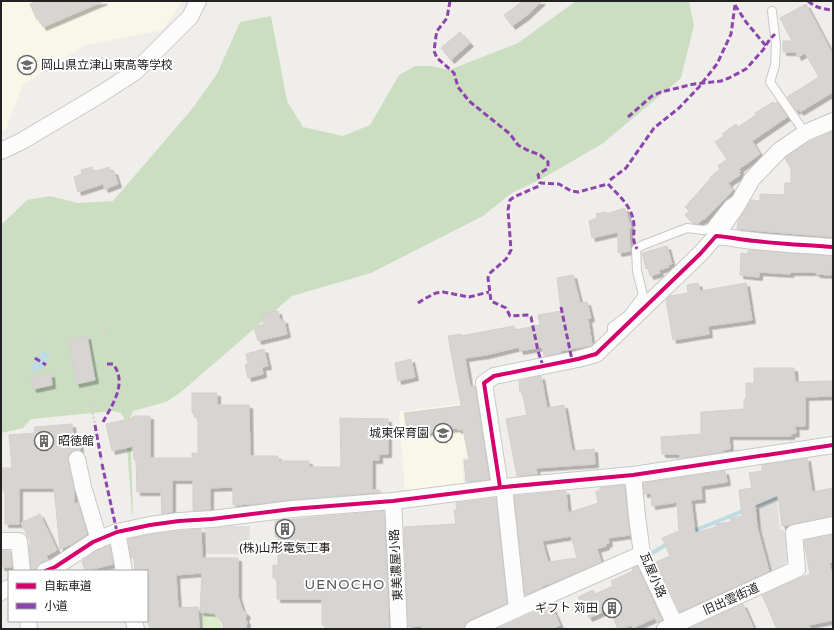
<svg xmlns="http://www.w3.org/2000/svg" width="834" height="630" font-family="'Varela Round','Noto Sans JP',sans-serif">
  <style>
    .education { fill: #f8f7e8 }
    .grass { fill: #ddeccb }
    .forest { fill: #cbdec1 }
    .parking { fill: #e0dfde }
    .water { fill: #bfdbe3 }
    .lines { fill: none; stroke-linecap: round; stroke-linejoin: round }
    .stream { stroke: #bfdbe3; stroke-width: 4 }
    .building { fill: #d7d4d2; stroke: #d3d0cc; fill-rule: evenodd; filter: url(#shadow) }
    .service-casing { stroke: #c9c8c7; stroke-width: 10 }
    .minor-casing { stroke: #c9c8c7; stroke-width: 18 }
    .path { stroke: #dccecd; stroke-width: 2.5; stroke-dasharray: 2 2; stroke-linecap: butt }
    .service { stroke: #fdfcfc; stroke-width: 8 }
    .minor { stroke: #fdfcfc; stroke-width: 16 }
    .quiet { stroke: #8e44ad; stroke-width: 3; stroke-dasharray: 6 3; stroke-linecap: butt }
    .cycleway-casing { stroke: #fff; stroke-width: 6 }
    .cycleway { stroke: #d6006c; stroke-width: 4 }
    .labels { text-anchor: middle; dominant-baseline: central; stroke-width: 4; stroke-linejoin: round; paint-order: stroke }
    .poi-label { font-size: 12px; fill: #222; stroke: #fff; text-anchor: start }
    .street-label { font-size: 12px; fill: #222; stroke: #fff }
    .quarter-label { font-size: 14px; letter-spacing: 1px; fill: #555; stroke: #fff }
  </style>
  <defs>
    <filter id="shadow"><feDropShadow dx="3.5" dy="3.5" stdDeviation="0" flood-color="#0004"/></filter>
  </defs>
  <rect width="100%" height="100%" fill="#f0eeeb"/>
  <!-- education -->
  <g class="education">
    <polygon points="1,1 182,1 163,30 85,45 23,85 6,129 1,131"/>
    <polygon points="476,380 489,455 462,458 464,489 405,494 399,412 459,404 456,383"/>
  </g>
  <!-- grass -->
  <path class="grass" d="M 201,614 C 213,614 220,616 222,629 L 202,629 Z"/>
  <!-- forest -->
  <polygon class="forest" points="576,1 689,1 694,26 681,78 602,144 543,178 512,193 483,216 371,273 292,296 181,392 166,402 133,411 130,418 133,515 132,514 125,420 121,413 113,411 31,419 23,428 1,433 1,225 27,200 50,196 78,203 113,201 192,109 217,74 240,22 271,16 287,101 303,127 343,136 370,125 399,75 415,66 432,66 449,70 518,43"/>
  <!-- parking -->
  <g class="parking">
    <polygon points="777,501 780,530 784,530 790,557 783,566 772,571 755,510"/>
    <polygon points="205,526 250,526 249,554 204,554"/>
  </g>
  <!-- water -->
  <polygon class="water" points="44,350 50,354 44,367 39,371 32,371 31,369 35,360"/>
  <g class="lines">
    <!-- stream -->
    <g class="stream">
      <polyline points="691,532 775,498 774,492"/>
      <polyline points="647,556 669,543"/>
    </g>
  </g>
  <!-- building -->
  <g class="building">
    <polygon points="38,1 104,1 43,27 39,19 37,20 30,4"/>
    <polygon points="523,1 542,1 526,16 512,26 504,15"/>
    <polygon points="806,4 833,55 833,92 800,112 799,109 796,111 787,97 819,77 805,53 798,57 796,52 783,52 783,41 792,41 780,18"/>
    <polygon points="460,32 470,43 451,60 441,48"/>
    <polygon points="773,102 775,104 777,102 787,117 752,141 760,154 739,169 741,171 739,173 740,175 728,183 733,190 704,220 703,219 698,224 693,223 685,215 689,211 685,207 711,178 710,177 720,169 718,166 727,159 715,142 724,136 722,134 736,124 738,127 756,115 755,113"/>
    <polygon points="833,131 833,237 737,229 738,221 751,200 760,201 760,194 784,195 785,183 791,183 791,169 785,158 786,157 809,142"/>
    <polygon points="92,167 93,172 109,167 111,172 114,171 118,184 105,189 103,184 78,192 74,177 82,174 81,170"/>
    <polygon points="625,208 631,228 629,228 630,251 618,253 618,232 592,238 589,221 597,218 596,214 606,212 606,214"/>
    <polygon points="667,246 672,264 668,264 669,267 659,270 660,273 650,276 648,268 646,269 642,253"/>
    <polygon points="748,250 833,256 833,270 831,270 831,275 816,274 817,272 791,272 790,274 759,272 759,277 740,275 741,253 748,254"/>
    <polygon points="573,275 580,303 587,302 591,318 588,319 592,345 560,351 560,353 544,356 542,347 520,351 519,347 486,355 465,358 470,387 475,386 489,479 466,482 464,460 469,460 463,429 458,430 457,428 408,435 404,413 461,406 448,336 461,334 461,336 514,326 515,330 540,325 538,315 561,311 557,278"/>
    <polygon points="698,283 700,291 746,283 752,320 708,326 709,334 673,340 666,300 670,296 688,293 687,285"/>
    <polygon points="278,311 280,320 284,320 287,334 258,341 254,327 264,324 262,314"/>
    <polygon points="87,336 95,380 76,384 69,339"/>
    <polygon points="264,349 268,366 262,367 263,374 248,378 245,365 248,364 246,354"/>
    <polygon points="411,359 415,377 398,381 395,363"/>
    <polygon points="754,368 794,368 795,382 832,381 832,384 833,384 833,396 805,397 805,426 795,426 796,433 791,434 791,436 729,436 730,449 723,450 723,452 680,458 680,454 662,454 661,437 701,434 701,412 744,409 744,399 746,399 746,383 754,383"/>
    <polygon points="51,374 52,385 33,389 31,378"/>
    <polygon points="541,376 547,408 564,405 572,451 594,449 595,464 536,468 537,474 517,476 506,419 527,415 522,392 520,392 519,381"/>
    <polygon points="192,393 217,393 217,405 249,405 250,456 278,456 278,461 309,461 309,467 341,467 340,418 388,419 388,454 379,454 379,460 372,460 372,490 380,490 380,492 291,500 253,504 233,505 233,487 210,488 210,510 193,511 193,480 172,480 172,512 162,514 161,492 137,492 136,460 134,460 133,446 112,451 106,424 133,418 133,416 150,416 150,458 192,458 192,453 198,453 198,417 194,417 194,413 192,413"/>
    <polygon points="72,424 73,435 79,434 80,450 75,450 71,452 68,456 68,461 74,489 74,504 78,503 87,534 72,544 60,549 54,488 19,488 19,524 5,524 5,489 1,489 1,468 12,468 9,435 35,433 34,427"/>
    <polygon points="807,458 812,492 833,488 833,516 782,526 778,495 755,505 757,527 769,571 680,612 656,562 670,556 662,538 679,531 677,502 652,506 651,493 644,494 643,483 725,471 727,482 701,486 702,499 691,500 695,533 716,527 716,524 731,522 730,518 742,516 739,490 752,488 749,473 762,471 762,465"/>
    <path d="M 624,485 L 630,535 L 608,538 L 609,543 L 606,544 L 606,546 L 597,549 L 601,562 L 549,584 L 542,586 L 543,587 L 525,595 L 514,496 L 566,491 L 568,513 L 598,503 L 596,491 L 600,491 L 600,488 ZM 571,536 L 577,558 L 548,562 L 542,541 Z"/>
    <polygon points="496,498 507,603 469,620 465,624 464,629 422,629 422,626 408,627 404,527 456,524 454,510 457,510 456,503"/>
    <polygon points="384,511 389,629 325,629 325,625 322,625 322,599 277,599 277,578 273,578 273,565 278,565 278,537 275,537 275,521"/>
    <polygon points="40,514 57,550 46,556 48,560 41,562 36,569 31,571 29,544 31,543 21,523"/>
    <polygon points="201,529 202,558 238,558 238,596 242,609 247,614 245,619 247,621 246,629 224,629 222,622 214,613 200,612 202,573 176,575 178,608 198,607 199,629 154,629 154,627 149,627 147,597 147,571 135,571 134,558 131,558 128,539 152,534"/>
    <polygon points="833,535 833,562 829,563 833,578 833,620 809,625 810,629 777,629 762,595 810,574 804,542 806,540"/>
    <polygon points="110,545 113,564 85,571 82,561 97,550"/>
    <polygon points="1,551 10,551 12,567 1,567"/>
    <polygon points="637,566 662,620 657,622 655,618 633,628 631,625 622,629 618,629 609,609 589,618 578,597 593,590 595,594 613,586 611,581 633,571 632,569"/>
    <polygon points="743,604 754,629 688,629"/>
    <polygon points="551,605 560,625 552,629 496,629"/>
  </g>
  <g class="lines">
    <defs>
      <g id="service">
        <polyline points="772,11 776,45 775,65 770,82 805,133"/>
        <polyline points="612,337 612,327 628,315 643,295 637,271 636,249 643,245 687,228 703,230 709,229 729,204 735,200"/>
      </g>
      <g id="minor">
        <polyline points="1,151 22,141 101,94 135,72 190,17 198,1"/>
        <polyline points="716,236 736,207 752,179 780,150 805,133 833,121"/>
        <polyline points="77,459 83,487 99,540"/>
        <polyline points="633,475 637,516 642,554 677,629"/>
        <path d="M 500,487 L 484,383 L 494,376 L 578,359 L 596,354 L 700,254 L 716,236 C 730,237 742,240 756,241 C 782,244 807,245 833,247"/>
        <polyline points="393,501 399,629"/>
        <polyline points="117,532 124,571"/>
        <polyline points="1,541 19,541 22,571"/>
        <polyline points="45,571 55,567 93,542 117,532 150,525 179,521 212,519 292,509 393,501 504,487 633,475 833,445"/>
        <polyline points="1,592 9,588"/>
        <polyline points="517,609 642,554"/>
        <polyline points="28,621 29,629"/>
        <polyline points="134,621 136,629"/>
        <polyline points="473,629 517,609 504,487"/>
        <polyline points="665,629 797,569 794,533 833,525"/>
      </g>
    </defs>
    <!-- service casing -->
    <use href="#service" class="service-casing"/>
    <!-- minor casing -->
    <use href="#minor" class="minor-casing"/>
    <!-- path -->
    <g class="path">
      <polyline points="105,327 105,338"/>
      <polyline points="90,397 95,425"/>
      <polyline points="101,458 102,464"/>
    </g>
    <!-- service -->
    <use href="#service" class="service"/>
    <!-- minor -->
    <use href="#minor" class="minor"/>
    <!-- quiet -->
    <g class="quiet">
      <polyline points="450,1 447,18 437,31 436,36 434,51 437,58 454,73 458,87 469,101 510,134 518,145 527,150 540,155 548,162 548,168 540,173 538,175 540,183"/>
      <path d="M 808,1 C 816,8 823,9 833,10"/>
      <polyline points="735,5 746,22 766,46"/>
      <polyline points="628,117 652,96 661,92 694,84 721,81 729,78 746,69 763,50 770,39 775,34"/>
      <polyline points="610,180 626,168 654,128 679,108 699,87 717,64 731,34 735,5"/>
      <polyline points="418,303 426,298 436,293 443,292 469,297 489,292"/>
      <polyline points="561,307 572,360"/>
      <polyline points="35,358 46,365"/>
      <path d="M 543,366 L 538,351 L 531,317 L 529,315 L 510,316 L 506,308 L 491,301 L 488,278 L 489,274 L 506,259 L 509,254 L 511,250 L 508,210 L 510,200 L 514,197 L 539,186 L 540,183 L 559,184 L 571,191 L 578,192 L 608,184 C 620,197 634,208 634,227 C 634,237 632,239 637,249"/>
      <path d="M 103,422 C 112,405 128,383 113,364 L 107,364"/>
      <polyline points="95,425 101,458"/>
      <polyline points="102,464 117,532"/>
    </g>
    <defs>
      <g id="cycleway">
        <path d="M 500,487 L 484,383 L 494,376 L 578,359 L 596,354 L 700,254 L 716,236 C 730,237 742,240 756,241 C 782,244 807,245 833,247"/>
        <polyline points="45,571 55,567 93,542 117,532 150,525 179,521 212,519 292,509 393,501 504,487 633,475 833,445"/>
      </g>
    </defs>
    <!-- cycleway casing -->
    <use href="#cycleway" class="cycleway-casing"/>
    <!-- cycleway -->
    <use href="#cycleway" class="cycleway"/>
  </g>
  <!-- icons -->
  <defs>
    <symbol id="school-ring" viewBox="-11 -11 22 22"><circle r="9.5" fill="#fff" stroke="#6a6968" stroke-width="1.5"/><path d="M0-5L7-2L0 1L-7-2ZM-4 1L0 2.5L4 1V4Q0 6-4 4Z" fill="#6a6968"/></symbol>
    <symbol id="building-ring" viewBox="-11 -11 22 22"><circle r="9.5" fill="#fff" stroke="#6a6968" stroke-width="1.5"/><path d="M-4-6H4V6H1V3H-1V6H-4ZM-2.5-4.3h1.7v1.8h-1.7ZM.8-4.3h1.7v1.8H.8ZM-2.5-1h1.7V.8h-1.7ZM.8-1h1.7V.8H.8Z" fill="#6a6968"/></symbol>
  </defs>
  <g fill-rule="evenodd">
    <use href="#school-ring" x="16" y="54" width="22" height="22"/>
    <use href="#school-ring" x="432" y="422" width="22" height="22"/>
    <use href="#building-ring" x="33" y="430" width="22" height="22"/>
    <use href="#building-ring" x="274" y="518" width="22" height="22"/>
    <use href="#building-ring" x="601" y="597" width="22" height="22"/>
  </g>
  <g class="labels">
    <!-- poi labels -->
    <g class="poi-label">
      <text x="41" y="65">岡山県立津山東高等学校</text>
      <text x="429" y="433" text-anchor="end">城東保育園</text>
      <text x="58" y="441">昭徳館</text>
      <text x="285" y="548" text-anchor="middle">(株)山形電気工事</text>
      <text x="598" y="608" text-anchor="end">ギフト 苅田</text>
    </g>
    <!-- street labels -->
    <g class="street-label">
      <text transform="translate(396 565) rotate(-93)">東美濃屋小路</text>
      <text transform="translate(653 575) rotate(67)">瓦屋小路</text>
      <text transform="translate(731 599) rotate(-24)">旧出雲街道</text>
    </g>
    <!-- quarter labels -->
    <g class="quarter-label">
      <text x="345" y="584">UENOCHO</text>
    </g>
  </g>
  <!-- border -->
  <rect width="834" height="630" fill="none" stroke="#222222" stroke-width="4"/>
  <!-- legend -->
  <rect x="8" y="570" width="140" height="52" fill="#ffffff" stroke="#a7a7a7"/>
  <rect x="16" y="583" width="20" height="6" fill="#d6006c" stroke="#a7a7a7"/>
  <text x="44" y="590" font-size="12" fill="#222222">自転車道</text>
  <rect x="16" y="603" width="20" height="6" fill="#8e44ad" stroke="#a7a7a7"/>
  <text x="44" y="610" font-size="12" fill="#222222">小道</text>
</svg>
